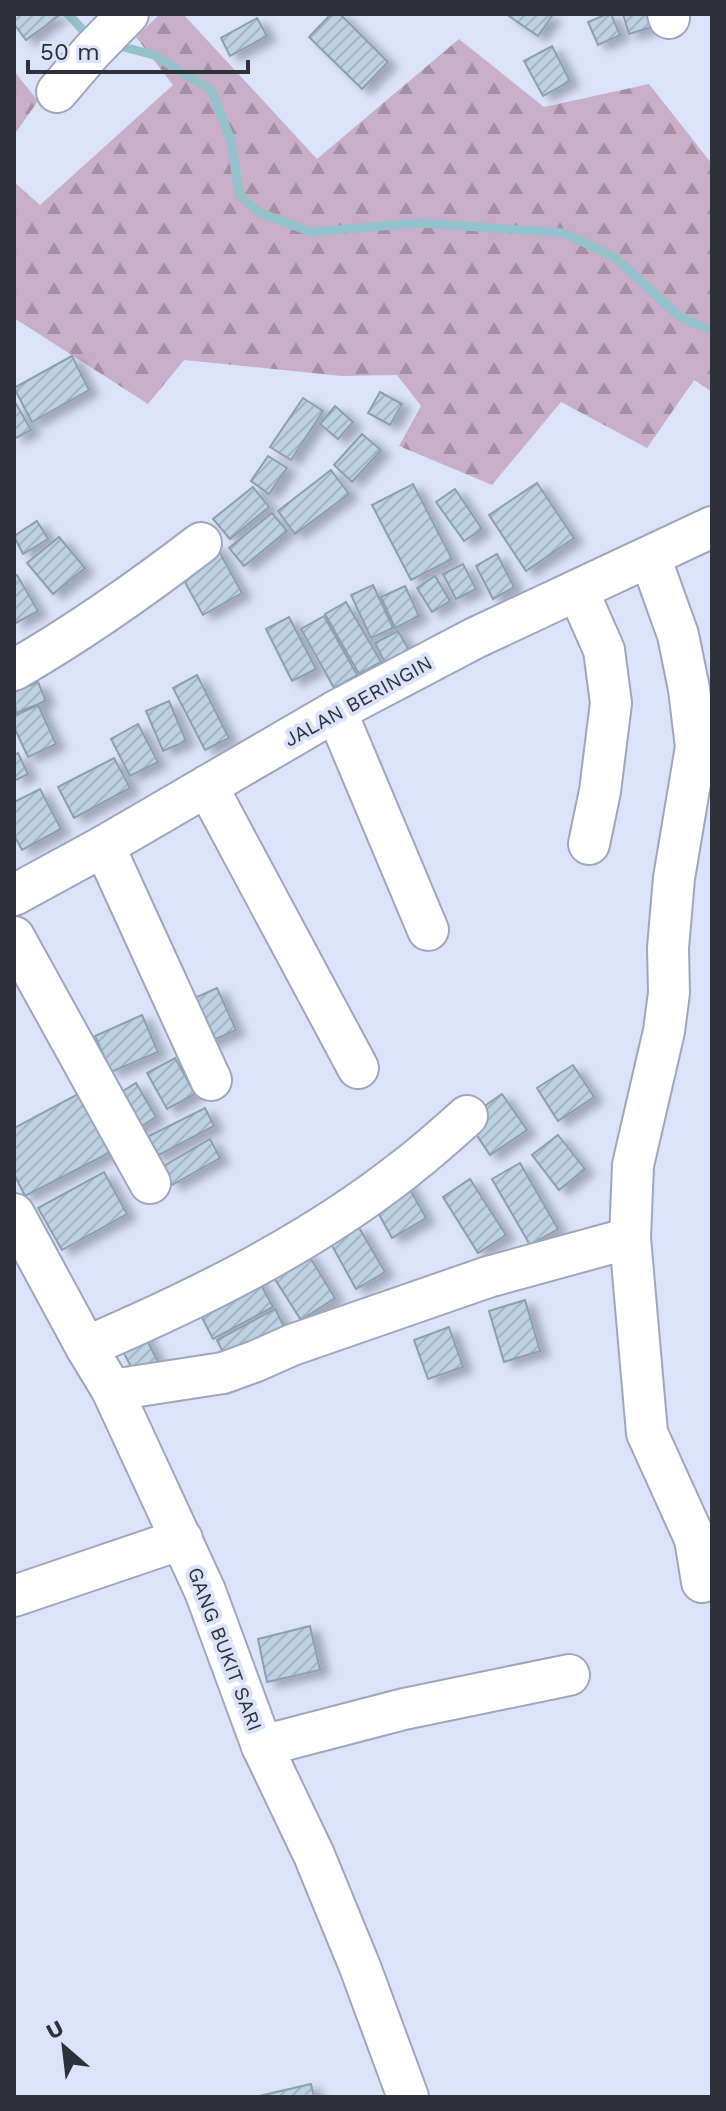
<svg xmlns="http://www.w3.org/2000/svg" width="726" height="2111" font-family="'Work Sans',sans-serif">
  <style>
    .forest { fill: url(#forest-firs) }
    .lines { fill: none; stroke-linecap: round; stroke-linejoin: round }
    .stream { stroke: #93c1cc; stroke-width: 9 }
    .building { fill: url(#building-hatch); stroke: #8a9fb0; stroke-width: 2; filter: url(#shadow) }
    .minor-casing { stroke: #9ea6bd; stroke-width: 44 }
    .minor { stroke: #fff; stroke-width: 40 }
    .labels { text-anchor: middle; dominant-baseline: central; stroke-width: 8; stroke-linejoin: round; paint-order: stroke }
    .street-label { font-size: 20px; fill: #2e313a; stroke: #dbe3fb }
  </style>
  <defs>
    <pattern id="forest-firs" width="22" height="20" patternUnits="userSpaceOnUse" patternTransform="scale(2)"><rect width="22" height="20" fill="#c8aec6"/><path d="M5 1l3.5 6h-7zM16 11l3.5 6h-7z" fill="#a38ea2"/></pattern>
    <pattern id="building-hatch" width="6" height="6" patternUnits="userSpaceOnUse" patternTransform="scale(2)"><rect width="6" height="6" fill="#bcd2e3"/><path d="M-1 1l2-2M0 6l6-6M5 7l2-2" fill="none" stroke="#a2b5c4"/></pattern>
    <filter id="shadow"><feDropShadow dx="9" dy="5" stdDeviation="4" flood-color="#0004"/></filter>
  </defs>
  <rect width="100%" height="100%" fill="#dbe3fb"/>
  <!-- forest -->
  <g class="forest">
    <polygon points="160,14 183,14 317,159 459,39 544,107 649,84 712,164 712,392 694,380 647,448 561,402 492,485 399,446 421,406 397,375 342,376 184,360 148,404 14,318 14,182 40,205 173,85 136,37"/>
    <polygon points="14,71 38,101 14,135"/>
  </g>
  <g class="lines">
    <!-- stream -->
    <g class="stream">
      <polyline points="68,14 90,38"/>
      <polyline points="112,44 154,55 211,90 231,140 239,195 258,212 311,232 420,223 564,233 614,257 680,317 712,331"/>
    </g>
  </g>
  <!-- building -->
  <g class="building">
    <polygon points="14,14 59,14 60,15 26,40 14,24"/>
    <polygon points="331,14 340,14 388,62 362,89 309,37"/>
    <polygon points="506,14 548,14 552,16 538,36"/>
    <polygon points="607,14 611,14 620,35 598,45 588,22"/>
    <polygon points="623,14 651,14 655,26 629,34"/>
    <polygon points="257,18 267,36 230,56 221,38"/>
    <polygon points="552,46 570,81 543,96 524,61"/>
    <polygon points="72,356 89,390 32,422 14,388"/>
    <polygon points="380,392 402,404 390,425 368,413"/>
    <polygon points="303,398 323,411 291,460 270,447"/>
    <polygon points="15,402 31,430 14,439 14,403"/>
    <polygon points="335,406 353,422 338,439 320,424"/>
    <polygon points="362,434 381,450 352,482 334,465"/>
    <polygon points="268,456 287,468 269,494 251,481"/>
    <polygon points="331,470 349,494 295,534 278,511"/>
    <polygon points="537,483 574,538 526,571 489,515"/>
    <polygon points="413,484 452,559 411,580 372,505"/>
    <polygon points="253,487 269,507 230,539 213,519"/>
    <polygon points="455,489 482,529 464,541 436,502"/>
    <polygon points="272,513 287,531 244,566 229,548"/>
    <polygon points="37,521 48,539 23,554 14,536"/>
    <polygon points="59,537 85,568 53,594 27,563"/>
    <polygon points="215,544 242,593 203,615 176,566"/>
    <polygon points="497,554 514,587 493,599 476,566"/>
    <polygon points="463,564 476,589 456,599 443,574"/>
    <polygon points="17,575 38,611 14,624 14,577"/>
    <polygon points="435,576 450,601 432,612 417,588"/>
    <polygon points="373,585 393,628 371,638 351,595"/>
    <polygon points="405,586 419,616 395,628 381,597"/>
    <polygon points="346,602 381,662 359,674 325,614"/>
    <polygon points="324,616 357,675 334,688 301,629"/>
    <polygon points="289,617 316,669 292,681 266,629"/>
    <polygon points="398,631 409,650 385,663 375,643"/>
    <polygon points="197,675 229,738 205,750 173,688"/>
    <polygon points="38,682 46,701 16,713 14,692"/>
    <polygon points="169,701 186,741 163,751 146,711"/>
    <polygon points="38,705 56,744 28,757 14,727 14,716"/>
    <polygon points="138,724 158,762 130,776 111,739"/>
    <polygon points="18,753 28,774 14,781 14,755"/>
    <polygon points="114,758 130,788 74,818 58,787"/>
    <polygon points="40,789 61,829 22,850 14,835 14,802"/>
    <polygon points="217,988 236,1030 200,1046 181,1004"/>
    <polygon points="142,1015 158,1052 111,1072 95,1036"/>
    <polygon points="175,1058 195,1094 167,1109 147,1073"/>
    <polygon points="573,1065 594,1097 558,1121 537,1088"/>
    <polygon points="136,1083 156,1117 130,1133 110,1099"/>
    <polygon points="80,1093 111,1152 25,1196 14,1174 14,1128"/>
    <polygon points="502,1094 527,1130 490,1155 466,1119"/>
    <polygon points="205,1108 214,1126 155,1157 145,1138"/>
    <polygon points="558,1135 585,1169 559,1190 532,1155"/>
    <polygon points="210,1139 220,1158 172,1185 162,1167"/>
    <polygon points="520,1163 558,1229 530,1245 492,1179"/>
    <polygon points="104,1172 127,1214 62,1250 38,1208"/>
    <polygon points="404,1179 426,1218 392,1238 370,1198"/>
    <polygon points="470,1179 506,1235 478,1253 443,1197"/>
    <polygon points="358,1226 385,1272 356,1289 330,1242"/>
    <polygon points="306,1251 335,1298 301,1320 271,1273"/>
    <polygon points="255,1274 273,1307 213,1339 196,1306"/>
    <polygon points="525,1300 540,1351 504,1362 489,1311"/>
    <polygon points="275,1309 289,1336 230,1367 217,1340"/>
    <polygon points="140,1326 163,1372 140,1384 116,1338"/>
    <polygon points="449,1327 463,1367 428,1379 414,1340"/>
    <polygon points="310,1626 320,1670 267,1682 258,1639"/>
    <polygon points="311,2084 314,2097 255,2097"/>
  </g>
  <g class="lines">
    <defs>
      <g id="minor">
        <polyline points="668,14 669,18"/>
        <polyline points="57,92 92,51 128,14"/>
        <polyline points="650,557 678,635 689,689 696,747 674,878 668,948 669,993 664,1031 633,1165 630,1238 647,1433 695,1539 702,1582"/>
        <polyline points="578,591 604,650 611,703 600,791 589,844"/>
        <path d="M 14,670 C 80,632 141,589 201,543"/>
        <polyline points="336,711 428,930"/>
        <polyline points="207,786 358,1068"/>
        <polyline points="104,846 211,1080"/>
        <polyline points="14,895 104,846 336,711 475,638 712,527"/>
        <polyline points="14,937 150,1183"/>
        <polyline points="14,1214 86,1347 112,1390 205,1591 262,1746 314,1855 360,1967 408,2097"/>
        <path d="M 86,1347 C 198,1299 310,1244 406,1168 C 427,1152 447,1134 467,1116"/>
        <polyline points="112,1390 223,1373 256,1361 292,1345 488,1277 630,1238"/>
        <polyline points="14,1596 182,1539"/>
        <polyline points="262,1746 404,1709 569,1675"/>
      </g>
    </defs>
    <!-- minor casing -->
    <use href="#minor" class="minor-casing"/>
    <!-- minor -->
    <use href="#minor" class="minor"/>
  </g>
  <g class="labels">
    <!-- street labels -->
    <g class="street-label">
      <text transform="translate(358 701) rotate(-29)">JALAN BERINGIN</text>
      <text transform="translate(225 1649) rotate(69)">GANG BUKIT SARI</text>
    </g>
  </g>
  <!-- border -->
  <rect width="726" height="2111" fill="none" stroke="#2e313a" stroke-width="32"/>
  <!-- north arrow -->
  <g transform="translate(64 2047) rotate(332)" stroke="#dbe3fb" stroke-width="6" paint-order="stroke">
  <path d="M0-6L14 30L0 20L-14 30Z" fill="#2e313a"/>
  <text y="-12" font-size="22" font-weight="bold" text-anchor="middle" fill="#2e313a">U</text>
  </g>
  <!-- scale -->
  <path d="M28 60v12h220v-12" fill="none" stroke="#2e313a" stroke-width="4"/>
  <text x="40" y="60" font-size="24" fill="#2e313a" stroke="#dbe3fb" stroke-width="6" paint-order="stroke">50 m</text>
</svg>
